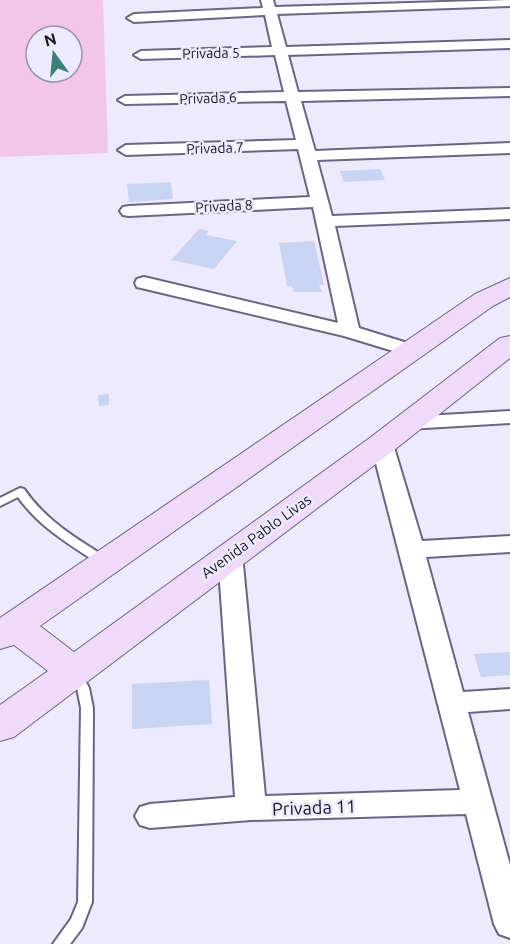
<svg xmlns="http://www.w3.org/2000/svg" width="510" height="944" font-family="Ubuntu,sans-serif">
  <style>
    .green { fill: #f3c5e7; fill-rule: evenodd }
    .building { fill: #c9d3f2 }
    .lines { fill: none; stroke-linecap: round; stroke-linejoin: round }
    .lane-casing { stroke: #6a6682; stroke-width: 4 }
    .street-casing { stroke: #6a6682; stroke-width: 4 }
    .secondary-casing { stroke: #6a6682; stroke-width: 2 }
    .lane { fill: #fff; fill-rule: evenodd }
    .street { fill: #fff; fill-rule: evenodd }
    .secondary { fill: #f0dafb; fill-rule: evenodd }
    .labels { text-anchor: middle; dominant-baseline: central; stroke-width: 5; stroke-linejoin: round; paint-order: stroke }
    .far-street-label { font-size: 14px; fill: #181621; stroke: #edeafe }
    .street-label { font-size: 15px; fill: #181621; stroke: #edeafe }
    .near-street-label { font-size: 18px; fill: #181621; stroke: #edeafe }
  </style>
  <rect width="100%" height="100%" fill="#edeafe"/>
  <!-- green -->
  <path class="green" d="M 0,0 L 103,0 L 108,153 L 0,157 ZM 36,36 L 72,36 L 72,72 L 36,72 Z"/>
  <!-- building -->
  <g class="building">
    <polygon points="380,169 385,180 344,182 340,171"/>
    <polygon points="171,182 173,199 129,202 127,184"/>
    <polygon points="199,229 209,231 206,235 237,241 214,269 171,260"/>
    <polygon points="314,241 324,285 319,285 322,292 294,292 292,286 287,286 279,243"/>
    <polygon points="109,394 109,405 99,406 98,395"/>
    <polygon points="510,652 510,675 481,677 474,654"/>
    <polygon points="209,680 212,724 132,729 132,684"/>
  </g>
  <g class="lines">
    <defs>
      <g id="lane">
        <path d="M 20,488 L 24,489 C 46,521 77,539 109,559 L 111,562 L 109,565 L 101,565 C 70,545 39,527 18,497 L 0,506 L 0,498 Z"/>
        <polygon points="76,669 80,671 89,688 93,708 92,902 82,928 70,944 53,944 71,919 78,902 81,708 77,688 70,674 72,671"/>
      </g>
      <g id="street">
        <polygon points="261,0 273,0 275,7 510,0 510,6 277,14 286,47 510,40 510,48 288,55 298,92 510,88 510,96 301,101 315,151 510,143 510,153 317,160 332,216 510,209 510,219 335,226 359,328 420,347 423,351 420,355 413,357 344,336 137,287 135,283 137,279 144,277 338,323 313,207 129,216 123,215 120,211 123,207 129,206 310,197 298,149 126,155 118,150 126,145 296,140 286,101 125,104 118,100 125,96 284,92 275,55 141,59 134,55 141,51 272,47 265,15 134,22 127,18 134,14 263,8"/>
        <polygon points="510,411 510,423 408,429 400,428 397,423 400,418 408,417"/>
        <polygon points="382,437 390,439 393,444 422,541 510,536 510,552 426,557 463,692 510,689 510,709 468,712 510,865 510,938 499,934 494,924 466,814 251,820 150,828 140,825 135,816 140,807 150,804 235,797 218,554 221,548 230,546 239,548 242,554 265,796 460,790 371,444 374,439"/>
      </g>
      <polygon id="secondary" points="510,278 510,297 493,306 40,626 74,652 371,437 500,338 510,336 510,358 393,451 14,737 0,741 0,705 48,671 14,645 0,649 0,618 475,294"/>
    </defs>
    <!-- lane casing -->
    <use href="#lane" class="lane-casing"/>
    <!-- street casing -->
    <use href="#street" class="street-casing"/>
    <!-- secondary casing -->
    <use href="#secondary" class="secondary-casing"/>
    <!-- lane -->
    <use href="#lane" class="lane"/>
    <!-- street -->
    <use href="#street" class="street"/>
    <!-- secondary -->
    <use href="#secondary" class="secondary"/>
  </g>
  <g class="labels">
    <!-- far-street labels -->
    <g class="far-street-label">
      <text transform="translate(211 53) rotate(-1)">Privada 5</text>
      <text transform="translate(208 98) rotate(-2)">Privada 6</text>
      <text transform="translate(215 148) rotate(-2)">Privada 7</text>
      <text transform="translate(224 206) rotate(-3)">Privada 8</text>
    </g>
    <!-- street labels -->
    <g class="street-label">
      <text transform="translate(256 536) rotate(-36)">Avenida Pablo Livas</text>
    </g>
    <!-- near-street labels -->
    <g class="near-street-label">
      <text transform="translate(314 807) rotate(-2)">Privada 11</text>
    </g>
  </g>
  <!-- north arrow -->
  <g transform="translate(54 54) rotate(345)"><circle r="28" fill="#edeafe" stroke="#9895a6" stroke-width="1.5"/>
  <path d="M0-4.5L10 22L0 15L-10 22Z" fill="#3a8076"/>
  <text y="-9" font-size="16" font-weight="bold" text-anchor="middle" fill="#181621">N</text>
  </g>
</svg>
